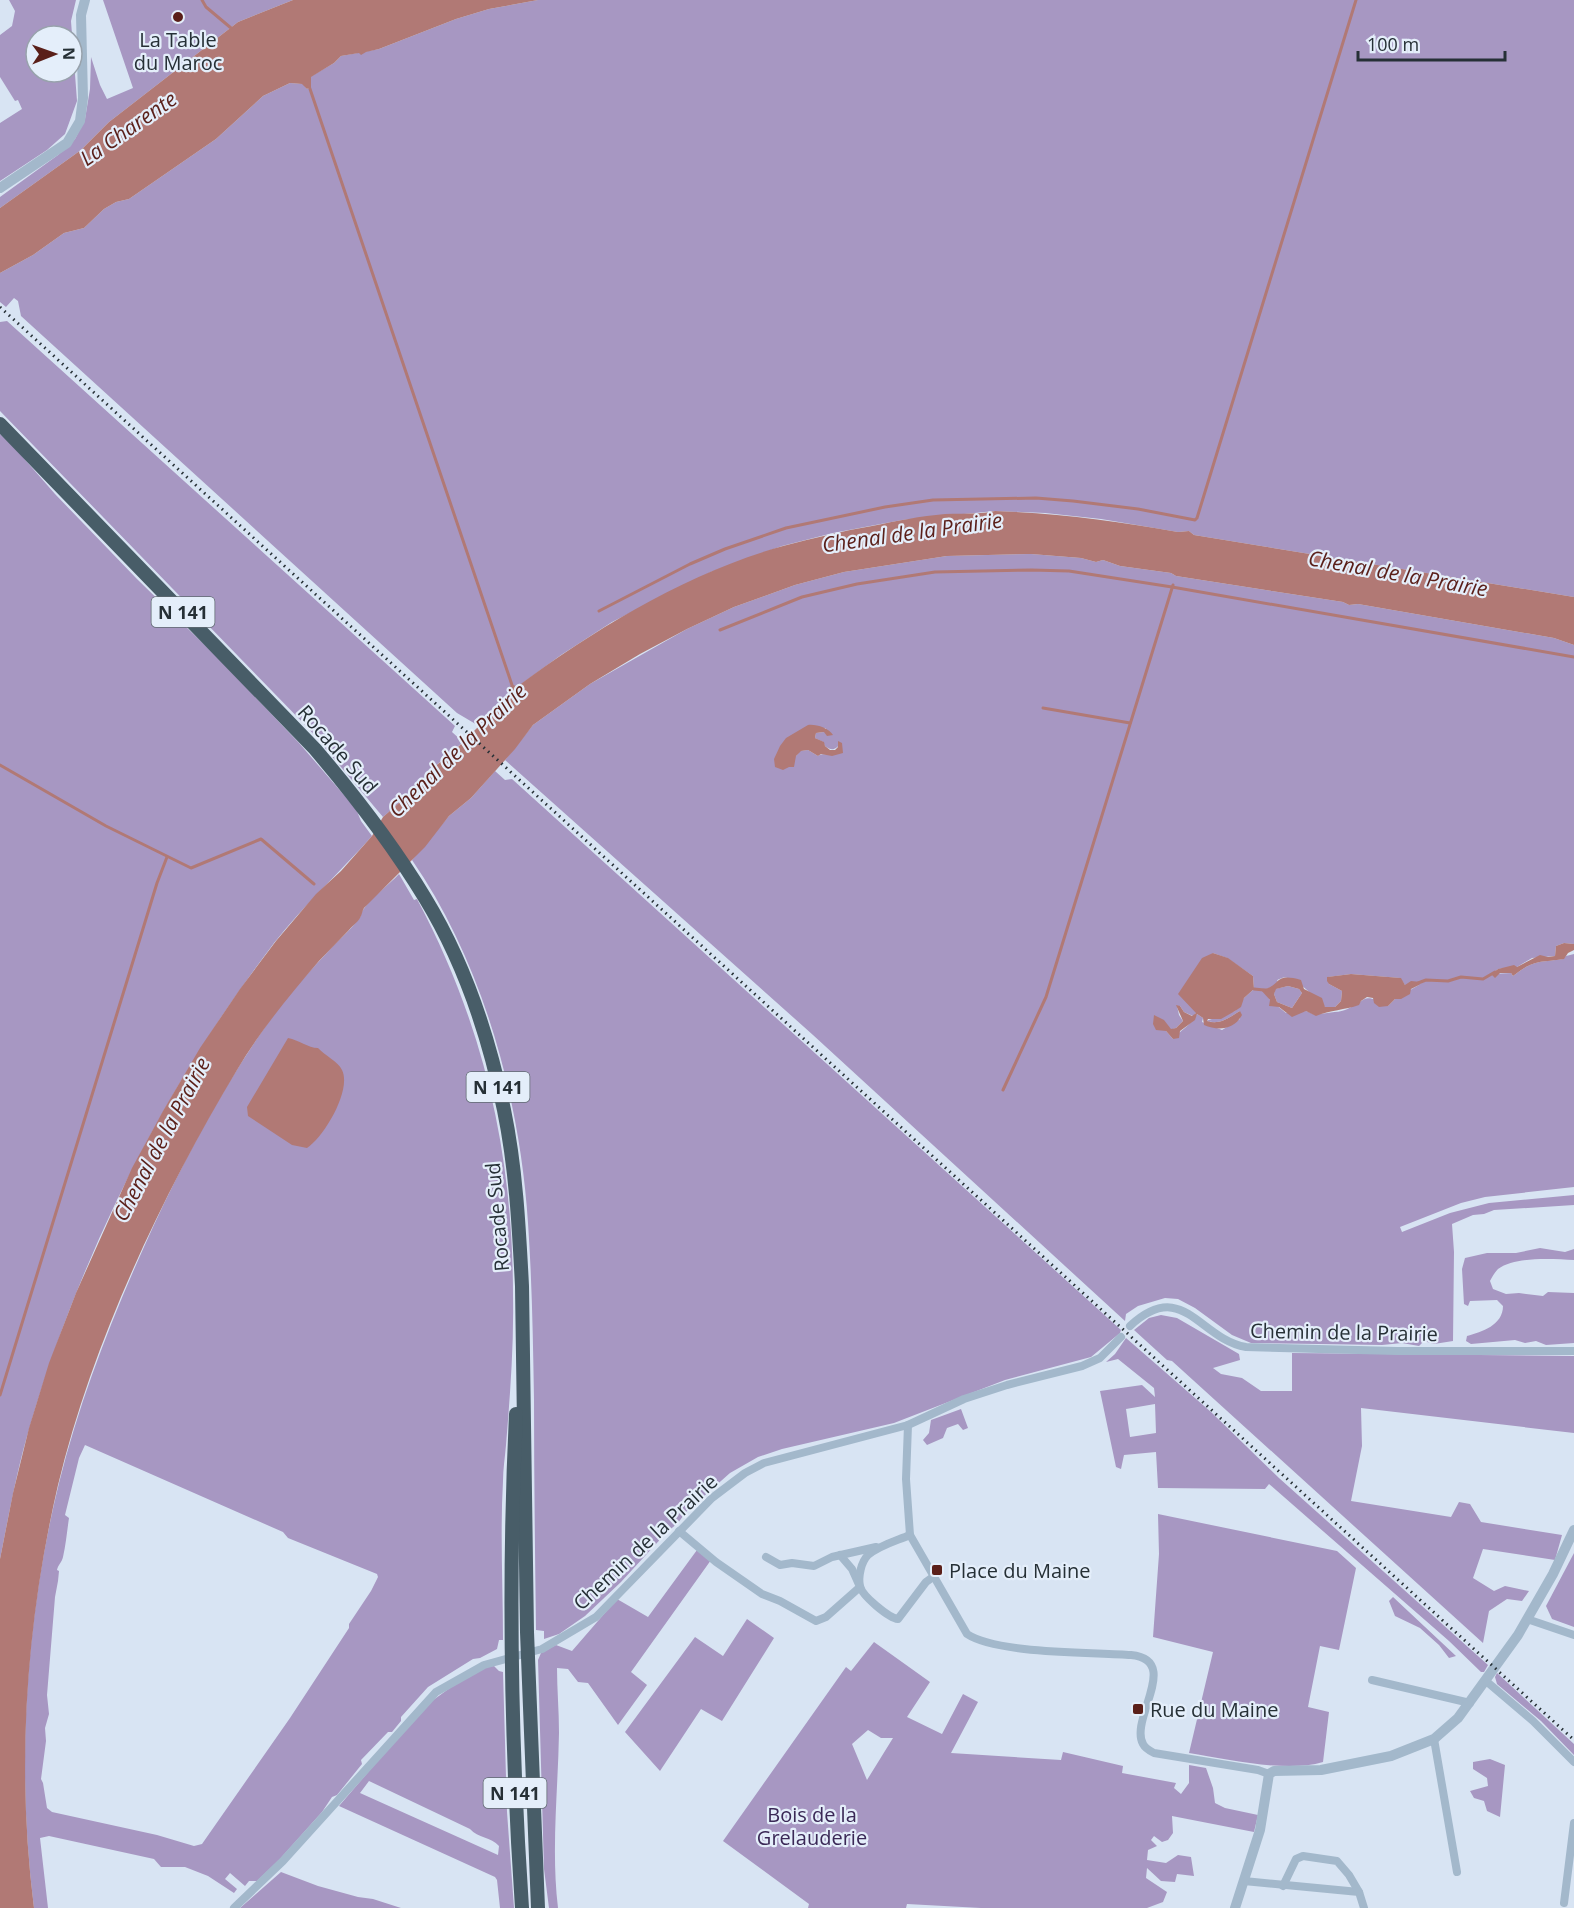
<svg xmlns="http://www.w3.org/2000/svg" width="1574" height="1908" font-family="'Open Sans',sans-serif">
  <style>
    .green { fill: #a797c2; fill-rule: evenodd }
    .water { fill: #b17975; fill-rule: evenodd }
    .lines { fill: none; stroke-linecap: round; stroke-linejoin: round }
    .stream { stroke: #b17975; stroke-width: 3 }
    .minor { stroke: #a3b8cb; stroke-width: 8 }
    .tertiary { stroke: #a3b8cb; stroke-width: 10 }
    .trunk { stroke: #485d68; stroke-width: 14 }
    .rail { stroke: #263036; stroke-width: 3; stroke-dasharray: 1.5 4.5; stroke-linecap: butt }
    .poi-dot { fill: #5a1f19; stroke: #e4eefa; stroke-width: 2 }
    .labels { text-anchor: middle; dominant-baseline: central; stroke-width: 4.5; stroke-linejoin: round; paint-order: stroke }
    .shield { fill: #e4eefa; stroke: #5f6971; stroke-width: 1.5 }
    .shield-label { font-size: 18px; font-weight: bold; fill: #263036 }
    .poi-label { font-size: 20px; fill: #263036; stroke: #e4eefa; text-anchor: start }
    .street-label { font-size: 20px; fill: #263036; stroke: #e4eefa }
    .park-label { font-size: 20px; fill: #3a2856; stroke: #e4eefa }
    .water-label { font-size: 21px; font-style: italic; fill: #5a1f19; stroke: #e4eefa }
  </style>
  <rect width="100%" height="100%" fill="#d8e4f3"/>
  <!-- green -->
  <g class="green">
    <path d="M 9,0 L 76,0 L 71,21 L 77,101 L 65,134 L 47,150 L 0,181 L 0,123 L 22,109 L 18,100 L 15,101 L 0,77 L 0,35 L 12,26 L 15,11 ZM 36,36 L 72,36 L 72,72 L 36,72 Z"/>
    <polygon points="103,0 293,0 238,22 109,122 81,150 0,208 0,197 58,155 75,139 85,119 90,89 91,57 100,85 107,99 133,88"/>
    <polygon points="538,0 1574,0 1574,597 1194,535 1189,531 1178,532 1101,519 1045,513 995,511 902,520 833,533 782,546 711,572 612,622 561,655 509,693 490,719 479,726 457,713 21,316 18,301 14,298 6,307 0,302 0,273 33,255 64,233 84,228 104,209 116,202 129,199 216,139 263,96 290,83 303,84 307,89 311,88 310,77 334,63 341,56 379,49 456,19 489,9"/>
    <polygon points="7,321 455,726 452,732 463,742 433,768 418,789 400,802 383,817 309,729 0,411 0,322"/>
    <path d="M 0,434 L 14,447 L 55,494 L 137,579 L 222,662 L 299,743 L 356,809 L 361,821 L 372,836 C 340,872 304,905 274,943 C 165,1086 81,1253 30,1426 C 17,1469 9,1514 0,1559 Z"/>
    <path d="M 1031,554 L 1081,558 L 1096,562 L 1103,560 L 1120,566 L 1171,573 L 1176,576 L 1343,602 L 1349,605 L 1358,604 L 1554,638 L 1574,645 L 1574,944 L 1564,943 L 1556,946 L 1555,956 L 1532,958 L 1517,967 L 1498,969 L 1491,974 L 1511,973 L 1513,976 C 1535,959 1538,963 1563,959 L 1566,956 L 1574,954 L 1574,1187 L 1485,1197 L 1461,1203 L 1400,1227 L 1402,1232 L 1450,1213 L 1489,1203 L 1574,1195 L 1574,1205 L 1494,1210 L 1484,1214 L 1473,1215 L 1452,1224 L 1454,1252 L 1453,1341 L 1434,1344 L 1424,1341 L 1419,1346 L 1402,1343 L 1382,1345 L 1251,1343 L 1232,1335 L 1195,1308 L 1178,1299 L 1165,1298 L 1138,1306 L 1126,1314 L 1125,1321 L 813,1035 L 505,760 L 533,725 L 590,684 L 687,629 L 734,607 L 795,585 L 844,572 L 947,556 ZM 817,728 L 826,728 L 824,732 L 816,733 L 815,738 L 823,742 L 825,746 C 833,752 835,749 842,743 L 842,750 C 832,760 827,751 818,756 L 808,750 L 800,751 L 796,756 L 798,733 ZM 1213,953 L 1227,958 L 1253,976 L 1254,989 L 1244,998 L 1235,1011 L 1206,1021 C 1220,1025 1228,1018 1240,1011 L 1240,1019 L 1222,1030 L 1202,1022 L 1203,1018 L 1197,1014 C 1192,1024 1181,1030 1173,1039 L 1166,1031 L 1176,1028 L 1183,1021 L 1179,1015 L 1177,1006 L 1180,1006 L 1184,1012 L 1193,1016 L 1196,1013 ZM 1351,974 L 1400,978 L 1405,985 L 1419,985 L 1396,998 L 1388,1006 C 1361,991 1368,1001 1345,1010 C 1336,1013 1326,1012 1316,1015 L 1306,1011 L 1286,1013 L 1270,1000 L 1266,994 L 1266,989 C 1269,988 1273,987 1275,985 C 1280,979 1274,981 1282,978 C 1293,974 1317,999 1325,1007 L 1335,1007 L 1341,1001 L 1342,991 L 1329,984 L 1328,977 Z"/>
    <path d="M 495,771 L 505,780 L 512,779 L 1121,1330 L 1120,1333 L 1091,1357 L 1005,1380 L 894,1423 L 782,1449 L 758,1457 L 730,1473 L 686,1512 L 678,1523 L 667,1532 L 621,1582 L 585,1616 L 559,1634 L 544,1639 L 544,1631 L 536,1630 C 535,1553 534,1476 534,1399 C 533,1340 532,1281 528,1223 C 520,1099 483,963 412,860 L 449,816 L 471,798 Z"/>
    <path d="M 399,874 L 414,900 L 417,899 C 484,1025 513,1153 513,1296 C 514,1345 510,1396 506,1445 C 505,1457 503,1469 503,1481 C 500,1534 503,1587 503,1640 L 499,1640 L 497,1649 L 480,1658 L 473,1659 L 428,1687 L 401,1717 L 401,1721 L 392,1732 L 388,1732 L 361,1760 L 362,1764 L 337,1795 L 332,1797 L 322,1812 L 279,1860 L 257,1881 L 249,1881 L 245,1886 L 230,1873 L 225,1879 L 237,1889 L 234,1893 L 208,1876 L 185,1867 L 161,1867 L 154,1859 L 49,1836 L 40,1838 L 48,1908 L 34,1908 C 16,1767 25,1621 59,1483 C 81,1395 115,1310 153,1227 C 188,1152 228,1077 278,1009 C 294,987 315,966 334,945 C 342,937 351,929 358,920 C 363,913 358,918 363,910 C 371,897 388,886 399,874 ZM 85,1445 L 283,1532 L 288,1538 L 377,1574 L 378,1577 L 371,1591 L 349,1624 L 349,1628 L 290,1718 L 202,1844 L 194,1846 L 157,1835 L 52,1812 L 47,1808 L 43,1783 L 41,1779 L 46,1741 L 45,1728 L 49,1714 L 47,1695 L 55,1597 L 58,1581 L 59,1571 L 57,1570 C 58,1565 62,1562 63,1557 C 66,1544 67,1531 69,1518 L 65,1515 L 79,1458 Z"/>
    <polygon points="1288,986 1299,989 1302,993 1292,1008 1277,1002 1274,994 1275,989"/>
    <path d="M 1540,1248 L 1565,1252 L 1574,1249 L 1574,1260 C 1553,1259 1516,1256 1498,1269 C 1495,1272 1492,1277 1490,1281 L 1493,1289 L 1506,1294 L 1519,1293 L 1543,1296 L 1548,1292 L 1574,1293 L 1574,1343 L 1546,1345 L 1536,1341 L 1525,1343 L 1515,1340 L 1471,1344 L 1466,1341 L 1467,1336 C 1482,1332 1503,1325 1503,1306 L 1497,1300 L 1470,1301 L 1468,1306 L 1464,1304 L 1462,1269 L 1465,1258 L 1487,1253 L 1516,1253 Z"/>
    <polygon points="1161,1315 1177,1318 1239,1354 1240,1360 1213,1368 1221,1374 1242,1378 1261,1391 1292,1391 1292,1353 1574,1356 1574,1433 1361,1408 1362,1446 1351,1501 1451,1517 1459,1502 1470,1504 1481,1522 1562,1535 1555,1560 1483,1549 1473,1578 1494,1591 1505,1586 1529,1591 1522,1601 1507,1599 1489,1611 1483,1643 1172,1361 1167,1360 1134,1330 1149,1318"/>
    <path d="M 1126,1338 L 1211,1412 L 1279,1478 L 1488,1665 L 1484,1672 L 1481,1672 L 1449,1641 L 1269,1484 L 1265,1489 L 1158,1488 L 1156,1452 L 1124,1455 L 1121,1469 L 1116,1467 L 1100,1391 L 1142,1385 L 1155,1397 L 1154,1388 L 1118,1359 L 1106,1362 L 1115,1354 ZM 1155,1404 L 1156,1433 L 1130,1437 L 1126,1409 Z"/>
    <polygon points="961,1409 968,1428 963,1430 958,1424 947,1428 943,1438 927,1445 923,1440 929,1433 931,1420"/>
    <path d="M 1158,1514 L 1337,1551 L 1356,1568 L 1339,1650 L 1320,1646 L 1308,1707 L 1329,1712 L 1323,1762 C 1286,1773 1227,1759 1189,1753 L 1213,1652 L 1153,1637 L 1159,1554 Z"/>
    <path d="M 697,1550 L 711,1560 L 631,1672 L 647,1685 L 618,1725 L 588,1683 L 578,1682 L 568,1669 L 557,1668 C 557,1689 559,1711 559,1733 C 558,1791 551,1850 558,1908 L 549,1908 L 544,1869 L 538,1660 L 541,1653 L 556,1645 L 572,1651 L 617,1599 L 648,1617 Z"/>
    <polygon points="1574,1553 1574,1627 1552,1619 1546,1606"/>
    <polygon points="1393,1597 1456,1656 1449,1658 1439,1645 1420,1628 1395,1616 1389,1601"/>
    <polygon points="747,1619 774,1638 722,1721 701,1709 660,1771 625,1732 695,1637 723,1656"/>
    <path d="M 874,1642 L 930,1682 L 907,1717 L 942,1734 L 963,1694 L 978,1702 L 951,1753 L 1061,1760 L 1063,1752 L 1123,1766 L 1122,1773 L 1176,1783 L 1174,1788 L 1181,1794 L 1189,1783 L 1189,1765 L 1206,1768 L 1213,1788 L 1215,1803 L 1225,1808 L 1258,1815 L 1254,1832 L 1172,1816 L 1173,1833 L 1168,1840 L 1162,1842 L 1154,1836 L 1151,1840 L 1157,1846 L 1148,1850 L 1147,1860 L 1166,1863 L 1178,1855 L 1191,1857 L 1194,1876 L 1177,1874 L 1175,1882 L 1161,1881 L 1147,1868 L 1146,1878 L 1167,1892 L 1163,1902 L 1147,1908 L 981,1908 L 907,1904 L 906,1908 L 808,1908 L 809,1904 L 723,1841 L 846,1667 L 851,1671 ZM 868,1730 L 881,1738 L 893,1738 L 867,1780 L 852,1744 Z"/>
    <path d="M 494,1666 L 499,1671 L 503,1672 L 507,1812 L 514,1908 L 500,1908 L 497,1880 L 495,1877 L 339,1806 L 425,1706 L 454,1685 L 484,1667 ZM 369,1781 L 470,1829 C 478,1838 491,1837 499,1846 L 498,1855 L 360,1793 Z"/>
    <polygon points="1497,1673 1574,1744 1574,1755 1541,1721 1497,1684 1495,1677"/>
    <polygon points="1490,1759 1505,1765 1500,1817 1487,1811 1484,1801 1474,1798 1470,1791 1488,1786 1487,1778 1473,1769 1473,1762"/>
    <polygon points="281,1872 318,1886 358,1897 373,1899 401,1908 240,1908"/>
  </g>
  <!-- water -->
  <g class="water">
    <polygon points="293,0 538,0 489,9 456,19 379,49 366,52 361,55 359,53 341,56 334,63 311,77 311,87 307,89 302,84 290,83 263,96 216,139 129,199 116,202 104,209 84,228 64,233 33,255 0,273 0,208 81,150 109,122 238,22"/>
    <path d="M 995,511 C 1057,513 1117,521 1178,532 L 1189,531 L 1194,535 L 1574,597 L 1574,645 L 1554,638 L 1358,604 L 1349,605 L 1343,602 L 1176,576 L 1171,573 L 1120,566 L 1103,560 L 1096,562 L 1081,558 L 1031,554 L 947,556 L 844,572 L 795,585 L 734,607 L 687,629 L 640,654 L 590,684 L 533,725 L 515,749 L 471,798 L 449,816 L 425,847 L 364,908 C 362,911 362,915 360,918 C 358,922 352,926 349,930 C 339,940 329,951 319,961 C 289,996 260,1031 237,1070 C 162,1195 92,1343 58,1485 C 26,1623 16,1767 34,1908 L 0,1908 L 0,1559 L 13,1493 L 29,1428 L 49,1363 L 76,1293 L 132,1168 L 163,1111 L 200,1048 L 240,989 L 276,941 L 316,894 L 341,871 L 372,836 L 383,817 L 400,802 L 418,789 L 433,768 L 455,750 L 479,726 L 490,719 L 509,693 L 511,685 L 518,686 C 598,627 687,573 783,546 C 813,538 843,531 872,526 C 896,521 921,516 945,514 C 961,513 978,515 995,511 Z"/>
    <path d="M 808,725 C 816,724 829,728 833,735 L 827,736 L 824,732 L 816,733 L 815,738 L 824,742 L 825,746 L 830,750 L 835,750 L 838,747 L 838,741 L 842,743 L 843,753 L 832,756 L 821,754 L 818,756 L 808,750 L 801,751 L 796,756 L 794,767 L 789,767 L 783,770 L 775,767 L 774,759 L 780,746 L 786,738 Z"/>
    <path d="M 1564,943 L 1574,944 L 1574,950 L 1568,953 L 1564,959 C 1538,963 1535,959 1513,976 L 1511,973 L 1500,973 L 1495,978 L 1491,974 L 1498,969 L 1514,965 L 1517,967 L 1540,955 L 1548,957 L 1555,956 L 1556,946 Z"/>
    <path d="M 1213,953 L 1228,958 L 1253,976 L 1254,989 L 1244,998 L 1241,1007 L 1235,1011 L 1221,1019 L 1208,1019 L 1207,1021 C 1220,1025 1228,1018 1240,1011 L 1242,1015 C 1234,1030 1218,1031 1204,1025 L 1203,1018 L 1197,1014 L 1195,1020 L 1180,1031 L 1179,1038 L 1173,1039 L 1166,1031 L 1156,1030 L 1153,1024 L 1154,1015 L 1164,1020 L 1171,1029 L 1176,1028 L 1183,1021 L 1176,1005 L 1180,1006 L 1184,1012 L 1192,1016 L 1196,1013 L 1178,994 L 1202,958 Z"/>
    <path d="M 1351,974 L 1401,978 L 1405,985 L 1411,981 L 1421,982 L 1419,985 L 1411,989 L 1410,994 L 1401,999 L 1395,999 L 1388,1006 L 1379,1007 L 1374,1003 L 1373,998 L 1367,997 L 1361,1001 L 1359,1005 C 1345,1010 1330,1010 1316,1016 L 1306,1011 L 1292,1017 L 1279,1007 L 1269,1006 L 1270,1000 L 1260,989 C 1282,989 1271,971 1301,980 L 1304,989 L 1322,998 L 1325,1007 L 1335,1007 L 1341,1001 L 1342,991 L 1329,984 L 1327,981 L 1327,977 ZM 1288,986 L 1299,989 L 1302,993 L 1292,1008 L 1277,1002 L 1274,994 L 1276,989 Z"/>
    <path d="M 288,1038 C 299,1040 308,1048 318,1048 C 325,1056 338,1061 342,1070 C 352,1090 324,1137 307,1148 L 292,1145 L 248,1116 L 247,1107 Z"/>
  </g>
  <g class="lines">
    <!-- stream -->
    <g class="stream">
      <polyline points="202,0 206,7 231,28"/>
      <polyline points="309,86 513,688"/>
      <polyline points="599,611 690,564 725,549 786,528 885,507 933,500 1036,498 1073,501 1138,509 1195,520 1197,518 1356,0"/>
      <polyline points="720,630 802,597 857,584 935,572 1031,570 1069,571 1172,587 1574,657"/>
      <polyline points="1043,708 1130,723"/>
      <polyline points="0,765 106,826 191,868 261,839 314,884"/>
      <polyline points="1418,983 1426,980 1448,981 1461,977 1483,979 1495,972"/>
      <polyline points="1254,989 1264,990"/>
      <polyline points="1003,1090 1046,997 1173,585"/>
      <polyline points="0,1395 157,883 167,857"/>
    </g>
    <!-- minor -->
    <g class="minor">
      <path d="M 1130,1326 C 1183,1277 1199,1339 1246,1347 L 1397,1351 L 1574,1351"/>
      <path d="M 908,1425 L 906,1479 L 910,1535 L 967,1634 C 997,1654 1092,1652 1131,1655 C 1182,1660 1129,1719 1143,1744 C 1145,1748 1150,1751 1154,1753 L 1258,1770 L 1269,1774"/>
      <polyline points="679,1531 716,1562 762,1594 780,1601 816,1621 826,1617 860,1587 852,1569 840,1555"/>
      <path d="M 910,1535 C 896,1541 880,1545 868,1555 C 861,1562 858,1577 860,1586 C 862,1596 889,1618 898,1619 L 926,1582 L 933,1577"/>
      <polyline points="766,1557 780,1565 792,1563 814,1566 832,1557 876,1547"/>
      <polyline points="1527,1619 1574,1635"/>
      <polyline points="1372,1680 1470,1703"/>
      <polyline points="1486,1681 1533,1721 1574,1762"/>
      <polyline points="1434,1739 1457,1872"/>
      <polyline points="1244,1881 1359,1892 1364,1908"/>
      <polyline points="1283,1886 1296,1859 1303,1856 1337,1861 1349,1875 1359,1892"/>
      <polyline points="1564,1903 1574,1823"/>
      <polyline points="234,1908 283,1861 436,1692 484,1665 542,1649 596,1617 712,1498 745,1473 764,1463 908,1425 964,1399 1007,1385 1082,1366 1100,1358 1121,1337"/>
    </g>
    <!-- tertiary -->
    <g class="tertiary">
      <polyline points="0,188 67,143 80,121 83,98 81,15 85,0"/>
      <polyline points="1235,1908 1260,1830 1269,1774 1274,1771 1321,1770 1391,1756 1434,1739 1458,1718 1518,1635 1553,1574 1574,1530"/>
    </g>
    <!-- trunk -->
    <g class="trunk">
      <path d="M 0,424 L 315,749 C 355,796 393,845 425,898 C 464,962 489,1037 504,1110 C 516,1168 519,1228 522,1286 L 527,1632 L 538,1908"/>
      <path d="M 516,1414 C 508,1578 511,1744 522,1908"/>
    </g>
    <!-- rail -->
    <polyline class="rail" points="0,307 1574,1740"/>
  </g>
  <!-- markers -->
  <g class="poi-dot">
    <circle cx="178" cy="17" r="6"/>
    <rect x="931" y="1564" width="12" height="12" rx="3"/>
    <rect x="1132" y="1703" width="12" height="12" rx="3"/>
  </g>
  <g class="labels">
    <!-- shield labels -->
    <g class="shield">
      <rect x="151.5" y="597" width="63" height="30" rx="4.5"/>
      <rect x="466.5" y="1072" width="63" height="30" rx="4.5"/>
      <rect x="483.5" y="1778" width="63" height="30" rx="4.5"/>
    </g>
    <g class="shield-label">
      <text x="183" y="612">N 141</text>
      <text x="498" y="1087">N 141</text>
      <text x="515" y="1793">N 141</text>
    </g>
    <!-- poi labels -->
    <g class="poi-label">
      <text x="178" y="39" text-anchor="middle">La Table<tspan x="178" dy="23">du Maroc</tspan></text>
      <text x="949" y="1570">Place du Maine</text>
      <text x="1150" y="1709">Rue du Maine</text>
    </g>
    <!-- street labels -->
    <g class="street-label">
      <text transform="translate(338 749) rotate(49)">Rocade Sud</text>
      <text transform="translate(497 1217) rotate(-95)">Rocade Sud</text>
      <text transform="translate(1344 1332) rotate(1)">Chemin de la Prairie</text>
      <text transform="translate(645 1542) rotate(-43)">Chemin de la Prairie</text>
    </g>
    <!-- park labels -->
    <g class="park-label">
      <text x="812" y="1814">Bois de la<tspan x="812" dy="23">Grelauderie</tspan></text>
    </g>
    <!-- water labels -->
    <g class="water-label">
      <text transform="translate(128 128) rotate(-35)">La Charente</text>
      <text transform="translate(912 532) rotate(-8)">Chenal de la Prairie</text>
      <text transform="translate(1398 573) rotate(10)">Chenal de la Prairie</text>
      <text transform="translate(457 750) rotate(-44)">Chenal de la Prairie</text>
      <text transform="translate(161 1139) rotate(-62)">Chenal de la Prairie</text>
    </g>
  </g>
  <!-- north arrow -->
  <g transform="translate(54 54) rotate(89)"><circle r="28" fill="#e4eefa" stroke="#98a2ac" stroke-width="1.5"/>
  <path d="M0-4.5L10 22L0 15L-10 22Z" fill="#5a1f19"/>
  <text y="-9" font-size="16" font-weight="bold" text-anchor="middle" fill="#263036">N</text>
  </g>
  <!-- scale -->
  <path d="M1358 51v9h147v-9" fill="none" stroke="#263036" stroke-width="3"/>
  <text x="1367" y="51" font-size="18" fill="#263036" stroke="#e4eefa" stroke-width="4.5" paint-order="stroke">100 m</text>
</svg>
